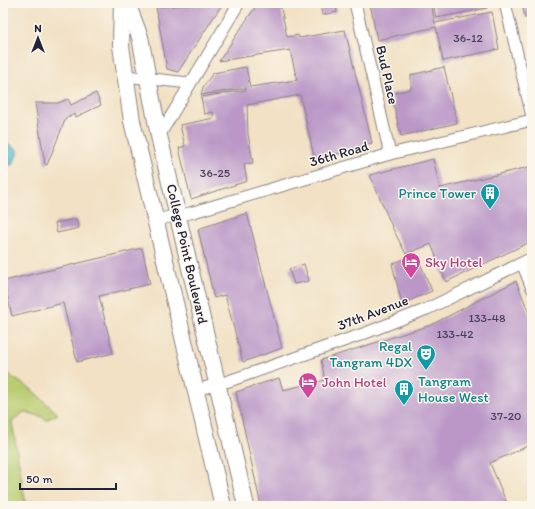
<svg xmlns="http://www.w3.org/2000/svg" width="535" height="509" font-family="Itim,sans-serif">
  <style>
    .green { fill: #b9cc6f; stroke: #6e7755 }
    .water { fill: #4fb8cc; stroke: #386d84 }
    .building { fill: #ba97c7 }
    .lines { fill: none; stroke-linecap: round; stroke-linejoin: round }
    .street-casing { stroke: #8a8280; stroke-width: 13 }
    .secondary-casing { stroke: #8a8280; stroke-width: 18 }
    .street { stroke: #fff; stroke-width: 11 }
    .secondary { stroke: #fff; stroke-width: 16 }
    .labels { text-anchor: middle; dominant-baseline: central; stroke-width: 3; stroke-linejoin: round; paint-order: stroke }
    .number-label { font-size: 12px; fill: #483f5e }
    .street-label { font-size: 14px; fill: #22223b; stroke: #fbf7ec }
    .culture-label { font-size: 14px; fill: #0d838f; stroke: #fbf7ec; text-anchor: end }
    .hotel-label { font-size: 14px; fill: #b23c85; stroke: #fbf7ec; text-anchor: start }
  </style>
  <rect width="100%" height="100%" fill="#fbf7ec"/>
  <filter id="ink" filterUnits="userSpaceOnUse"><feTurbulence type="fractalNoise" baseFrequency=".025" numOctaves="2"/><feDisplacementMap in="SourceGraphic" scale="8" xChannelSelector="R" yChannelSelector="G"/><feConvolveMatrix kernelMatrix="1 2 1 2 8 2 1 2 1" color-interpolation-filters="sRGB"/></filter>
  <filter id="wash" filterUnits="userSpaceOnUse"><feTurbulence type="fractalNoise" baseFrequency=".012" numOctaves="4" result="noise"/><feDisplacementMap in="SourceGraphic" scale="16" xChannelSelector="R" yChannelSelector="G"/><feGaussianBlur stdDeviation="0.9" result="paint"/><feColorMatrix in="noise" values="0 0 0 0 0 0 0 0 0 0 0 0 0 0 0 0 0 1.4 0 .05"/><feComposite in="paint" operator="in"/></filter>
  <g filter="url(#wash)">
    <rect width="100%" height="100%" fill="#f2e1c4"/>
    <!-- green -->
    <polygon class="green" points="3,367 12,377 31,389 58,414 46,420 40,416 24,412 12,422 26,506 3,506"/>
    <!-- water -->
    <polygon class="water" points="3,140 19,151 13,164 3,168"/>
    <g id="blocks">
      <!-- building -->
      <g class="building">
        <polygon points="223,3 178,72 167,69 156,7"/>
        <polygon points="258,3 280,3 287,37 298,35 299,38 345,30 372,143 315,161 300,95 247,105 248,134 253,163 244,164 247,181 191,199 179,148 185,146 180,125 214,118 213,112 204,114 201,97 246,90 246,88 201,95 203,87 213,73 246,67 250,87 297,80 290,50 219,61"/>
        <polygon points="326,3 336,3 337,12 322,15 320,4"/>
        <polygon points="370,3 431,3 435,23 492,12 499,49 443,61 436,27 377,40"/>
        <polygon points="433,3 486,3 487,8 436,18"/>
        <polygon points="522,3 532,3 532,17 525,18"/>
        <polygon points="444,67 457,123 401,136 391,94 411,89 411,75"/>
        <polygon points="96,93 101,105 76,117 75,114 66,118 47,165 45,164 35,103 58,103 68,99 71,105"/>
        <polygon points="433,159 440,188 529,167 532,180 532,241 446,282 431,244 406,254 393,229 370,175"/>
        <polygon points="247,213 282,348 243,362 225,295 214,298 198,229"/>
        <polygon points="76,219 79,228 57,233 55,223"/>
        <polygon points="142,248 150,284 99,296 113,353 77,362 63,303 12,316 4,281"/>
        <polygon points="404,259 407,268 420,263 432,291 402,304 392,264"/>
        <polygon points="304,264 309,281 294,284 289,269"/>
        <polygon points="516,281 532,320 532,449 530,445 490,463 508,506 261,506 236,392 279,378 283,390 325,380 321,360 431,325"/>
      </g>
    </g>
  </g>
  <g filter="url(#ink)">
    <use href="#blocks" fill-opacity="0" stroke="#8a8280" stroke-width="1"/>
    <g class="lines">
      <defs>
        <g id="street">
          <polyline points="355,3 390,154"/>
          <polyline points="505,3 532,116"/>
          <polyline points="125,76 189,83"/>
          <polyline points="159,136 239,3"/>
          <polyline points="155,220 190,213 390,154 532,120"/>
          <polyline points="522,263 532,288"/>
          <polyline points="196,390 229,381 363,334 427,309 532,258"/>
        </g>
        <g id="secondary">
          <polyline points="122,3 121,46 132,121 223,506"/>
          <polyline points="127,3 140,37 159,136 246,506"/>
        </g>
      </defs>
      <!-- street casing -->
      <use href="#street" class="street-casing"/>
      <!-- secondary casing -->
      <use href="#secondary" class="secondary-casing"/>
      <!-- street -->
      <use href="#street" class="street"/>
      <!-- secondary -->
      <use href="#secondary" class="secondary"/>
    </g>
  </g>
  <!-- icons -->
  <defs>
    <symbol id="building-pin" viewBox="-11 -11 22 30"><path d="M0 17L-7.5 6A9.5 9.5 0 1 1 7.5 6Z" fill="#0f9aa8" stroke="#fbf7ec"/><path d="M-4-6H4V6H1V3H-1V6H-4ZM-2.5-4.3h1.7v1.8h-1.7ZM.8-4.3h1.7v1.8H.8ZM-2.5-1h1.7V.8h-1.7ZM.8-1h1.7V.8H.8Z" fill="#fff"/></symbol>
    <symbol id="hotel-pin" viewBox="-11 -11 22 30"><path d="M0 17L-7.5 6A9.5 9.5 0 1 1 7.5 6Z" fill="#d1479c" stroke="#fbf7ec"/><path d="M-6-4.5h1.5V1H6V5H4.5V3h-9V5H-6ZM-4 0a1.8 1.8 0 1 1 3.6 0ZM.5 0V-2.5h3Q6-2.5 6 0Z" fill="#fff"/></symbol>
    <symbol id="theatre-pin" viewBox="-11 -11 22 30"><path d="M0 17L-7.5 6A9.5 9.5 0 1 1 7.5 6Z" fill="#0f9aa8" stroke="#fbf7ec"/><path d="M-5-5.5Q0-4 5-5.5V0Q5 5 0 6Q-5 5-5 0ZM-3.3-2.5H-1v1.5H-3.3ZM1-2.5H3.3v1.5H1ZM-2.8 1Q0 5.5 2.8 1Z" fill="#fff"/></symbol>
  </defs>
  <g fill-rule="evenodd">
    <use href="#building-pin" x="479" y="182" width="22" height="30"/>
    <use href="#hotel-pin" x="400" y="251" width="22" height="30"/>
    <use href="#theatre-pin" x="415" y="343" width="22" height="30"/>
    <use href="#hotel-pin" x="297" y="371" width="22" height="30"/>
    <use href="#building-pin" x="393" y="378" width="22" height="30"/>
  </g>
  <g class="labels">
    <!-- number labels -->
    <g class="number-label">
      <text x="468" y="38">36-12</text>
      <text x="215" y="173">36-25</text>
      <text x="487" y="318">133-48</text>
      <text x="455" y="334">133-42</text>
      <text x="506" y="416">37-20</text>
    </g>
    <!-- street labels -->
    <g class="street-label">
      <text transform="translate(387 75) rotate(77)">Bud Place</text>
      <text transform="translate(339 154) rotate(-16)">36th Road</text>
      <text transform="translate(187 254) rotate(77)">College Point Boulevard</text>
      <text transform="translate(373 313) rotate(-21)">37th Avenue</text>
    </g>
    <!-- culture labels -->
    <g class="culture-label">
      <text x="476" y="193">Prince Tower</text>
      <text x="412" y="346">Regal<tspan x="412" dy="16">Tangram 4DX</tspan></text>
      <text x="418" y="381" text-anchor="start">Tangram<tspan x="418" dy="16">House West</tspan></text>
    </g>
    <!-- hotel labels -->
    <g class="hotel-label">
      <text x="425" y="262">Sky Hotel</text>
      <text x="322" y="382">John Hotel</text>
    </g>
  </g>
  <!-- margin -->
  <rect width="535" height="509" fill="none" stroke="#fbf7ec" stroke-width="16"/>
  <!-- north arrow -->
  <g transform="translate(38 38)" stroke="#fbf7ec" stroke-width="3" paint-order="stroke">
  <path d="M0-3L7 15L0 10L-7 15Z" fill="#22223b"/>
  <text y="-6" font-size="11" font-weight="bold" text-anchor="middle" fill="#22223b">N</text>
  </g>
  <!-- scale -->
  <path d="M20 483v6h96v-6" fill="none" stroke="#22223b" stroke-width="2"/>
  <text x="26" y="483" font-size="12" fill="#22223b" stroke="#fbf7ec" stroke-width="3" paint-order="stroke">50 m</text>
</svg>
